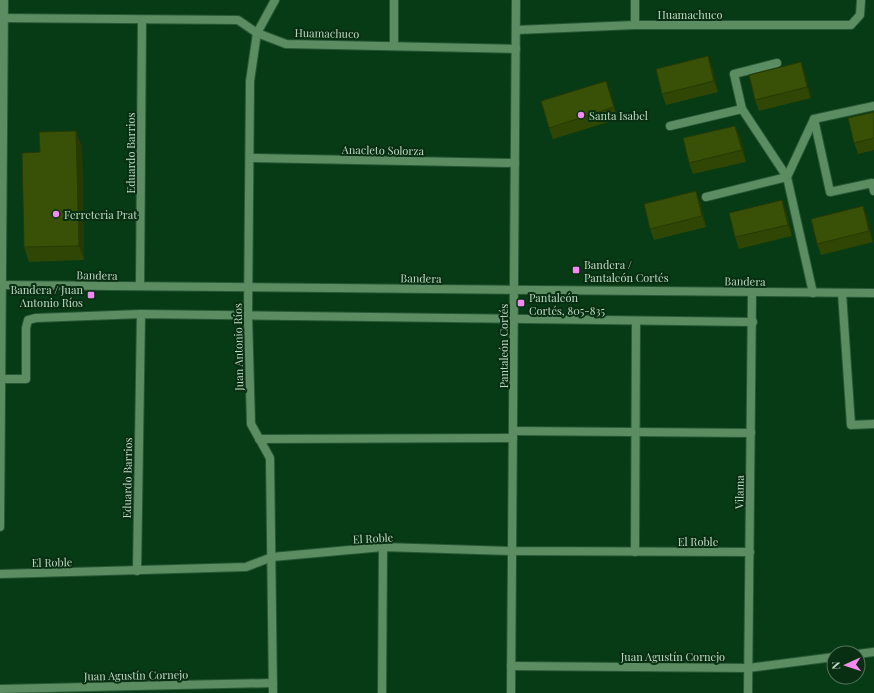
<svg xmlns="http://www.w3.org/2000/svg" width="874" height="693" font-family="'Playfair Display',serif">
  <style>
    .lines { fill: none; stroke-linecap: round; stroke-linejoin: round }
    .service-casing { stroke: #285835; stroke-width: 10 }
    .minor-casing { stroke: #285835; stroke-width: 10 }
    .tertiary-casing { stroke: #285835; stroke-width: 10 }
    .service { stroke: #5c8c62; stroke-width: 8 }
    .minor { stroke: #5c8c62; stroke-width: 8 }
    .tertiary { stroke: #5c8c62; stroke-width: 8 }
    .wall { fill: #304605 }
    .shaded-wall { fill: #273904 }
    .building { fill: #385106; stroke: #273904 }
    .poi-dot { fill: #f38af2; stroke: #092f12; stroke-width: 1.5 }
    .labels { text-anchor: middle; dominant-baseline: central; stroke-width: 4; stroke-linejoin: round; paint-order: stroke }
    .street-label { font-size: 11px; fill: #c2dcc5; stroke: #092f12 }
    .poi-label { font-size: 11px; fill: #c2dcc5; stroke: #092f12; text-anchor: start }
  </style>
  <rect width="100%" height="100%" fill="#063b15"/>
  <g class="lines">
    <defs>
      <g id="service">
        <polyline points="777,63 734,74 742,109 787,177 813,293"/>
        <polyline points="814,119 830,192 872,183 874,191"/>
        <polyline points="670,126 742,109"/>
        <polyline points="706,197 787,177 814,119 874,106"/>
      </g>
      <g id="minor">
        <polyline points="0,18 238,20 257,33 286,44 516,49"/>
        <polyline points="635,25 635,0"/>
        <polyline points="516,30 635,25 851,25 860,15 861,0"/>
        <polyline points="394,45 394,0"/>
        <polyline points="250,158 515,163"/>
        <polyline points="140,286 142,20"/>
        <polyline points="842,293 851,425 874,424"/>
        <polyline points="2,379 26,379 26,328 28,320 36,318 141,314 753,322"/>
        <polyline points="513,431 751,433"/>
        <polyline points="259,439 513,438"/>
        <polyline points="635,552 636,321"/>
        <polyline points="137,571 141,314"/>
        <polyline points="0,574 246,567 272,557 383,547 512,551 750,552"/>
        <polyline points="858,654 874,652"/>
        <polyline points="511,666 748,668 834,657"/>
        <polyline points="0,689 273,683"/>
        <polyline points="273,693 270,458 251,424 248,316 250,81 257,33 275,0"/>
        <polyline points="382,693 383,547"/>
        <polyline points="511,693 516,0"/>
        <polyline points="748,693 752,292"/>
      </g>
      <g id="tertiary">
        <polyline points="0,285 874,293"/>
        <polyline points="0,527 4,0"/>
      </g>
    </defs>
    <!-- service casing -->
    <use href="#service" class="service-casing"/>
    <!-- minor casing -->
    <use href="#minor" class="minor-casing"/>
    <!-- tertiary casing -->
    <use href="#tertiary" class="tertiary-casing"/>
    <!-- service -->
    <use href="#service" class="service"/>
    <!-- minor -->
    <use href="#minor" class="minor"/>
    <!-- tertiary -->
    <use href="#tertiary" class="tertiary"/>
  </g>
  <!-- wall -->
  <g class="wall">
    <polygon points="708,56 712,68 718,92 666,105 662,94"/>
    <polygon points="805,74 811,98 759,111 755,100"/>
    <polygon points="606,81 618,119 553,139 549,128"/>
    <polygon points="874,112 874,150 858,154 854,143"/>
    <polygon points="740,137 746,162 693,174 689,163"/>
    <polygon points="82,146 84,260 29,262 24,247 40,152"/>
    <polygon points="700,202 706,227 654,240 650,229"/>
    <polygon points="863,206 867,218 873,242 821,255 817,244"/>
    <polygon points="786,211 792,236 739,249 735,237"/>
  </g>
  <!-- shaded-wall -->
  <g class="shaded-wall">
    <polygon points="708,56 712,68 718,92 714,81"/>
    <polygon points="801,62 805,74 811,98 807,87"/>
    <polygon points="606,81 610,92 618,119 614,107"/>
    <polygon points="735,126 740,137 746,162 742,150"/>
    <polygon points="76,131 82,146 84,260 79,246"/>
    <polygon points="696,191 700,202 706,227 702,216"/>
    <polygon points="782,200 786,211 792,236 788,225"/>
    <polygon points="863,206 867,218 873,242 869,231"/>
  </g>
  <!-- building -->
  <g class="building">
    <polygon points="708,56 714,81 662,94 656,69"/>
    <polygon points="801,62 807,87 755,100 749,75"/>
    <polygon points="606,81 614,107 549,128 541,101"/>
    <polygon points="874,112 874,138 854,143 848,118"/>
    <polygon points="735,126 742,150 689,163 683,138"/>
    <polygon points="76,131 79,246 24,247 22,153 40,152 39,132"/>
    <polygon points="696,191 702,216 650,229 644,204"/>
    <polygon points="782,200 788,225 735,237 729,213"/>
    <polygon points="863,206 869,231 817,244 811,219"/>
  </g>
  <!-- markers -->
  <g class="poi-dot">
    <circle cx="581" cy="115" r="4"/>
    <circle cx="56" cy="214" r="4"/>
    <rect x="572" y="266" width="8" height="8" rx="2"/>
    <rect x="87" y="291" width="8" height="8" rx="2"/>
    <rect x="517" y="299" width="8" height="8" rx="2"/>
  </g>
  <g class="labels">
    <!-- street labels -->
    <g class="street-label">
      <text x="690" y="14">Huamachuco</text>
      <text transform="translate(327 33) rotate(1)">Huamachuco</text>
      <text transform="translate(383 150) rotate(1)">Anacleto Solorza</text>
      <text transform="translate(130 153) rotate(-90)">Eduardo Barrios</text>
      <text transform="translate(97 275) rotate(1)">Bandera</text>
      <text transform="translate(421 278) rotate(1)">Bandera</text>
      <text transform="translate(745 281) rotate(1)">Bandera</text>
      <text transform="translate(503 346) rotate(-90)">Pantaleón Cortés</text>
      <text transform="translate(238 347) rotate(-91)">Juan Antonio Ríos</text>
      <text transform="translate(127 478) rotate(-89)">Eduardo Barrios</text>
      <text transform="translate(739 492) rotate(-89)">Vilama</text>
      <text transform="translate(373 538) rotate(-3)">El Roble</text>
      <text x="698" y="541">El Roble</text>
      <text transform="translate(52 562) rotate(-1)">El Roble</text>
      <text x="673" y="656">Juan Agustín Cornejo</text>
      <text transform="translate(136 675) rotate(-1)">Juan Agustín Cornejo</text>
    </g>
    <!-- poi labels -->
    <g class="poi-label">
      <text x="589" y="115">Santa Isabel</text>
      <text x="64" y="214">Ferreteria Prat</text>
      <text x="584" y="264">Bandera /<tspan x="584" dy="13">Pantaleón Cortés</tspan></text>
      <text x="83" y="289" text-anchor="end">Bandera / Juan<tspan x="83" dy="13">Antonio Ríos</tspan></text>
      <text x="529" y="297">Pantaleón<tspan x="529" dy="13">Cortés, 805-835</tspan></text>
    </g>
  </g>
  <!-- north arrow -->
  <g transform="translate(846 665) rotate(267)"><circle r="19" fill="#092f12" stroke="#53745a"/>
  <path d="M0-3L7 15L0 10L-7 15Z" fill="#f38af2"/>
  <text y="-6" font-size="11" font-weight="bold" text-anchor="middle" fill="#c2dcc5">N</text>
  </g>
</svg>
